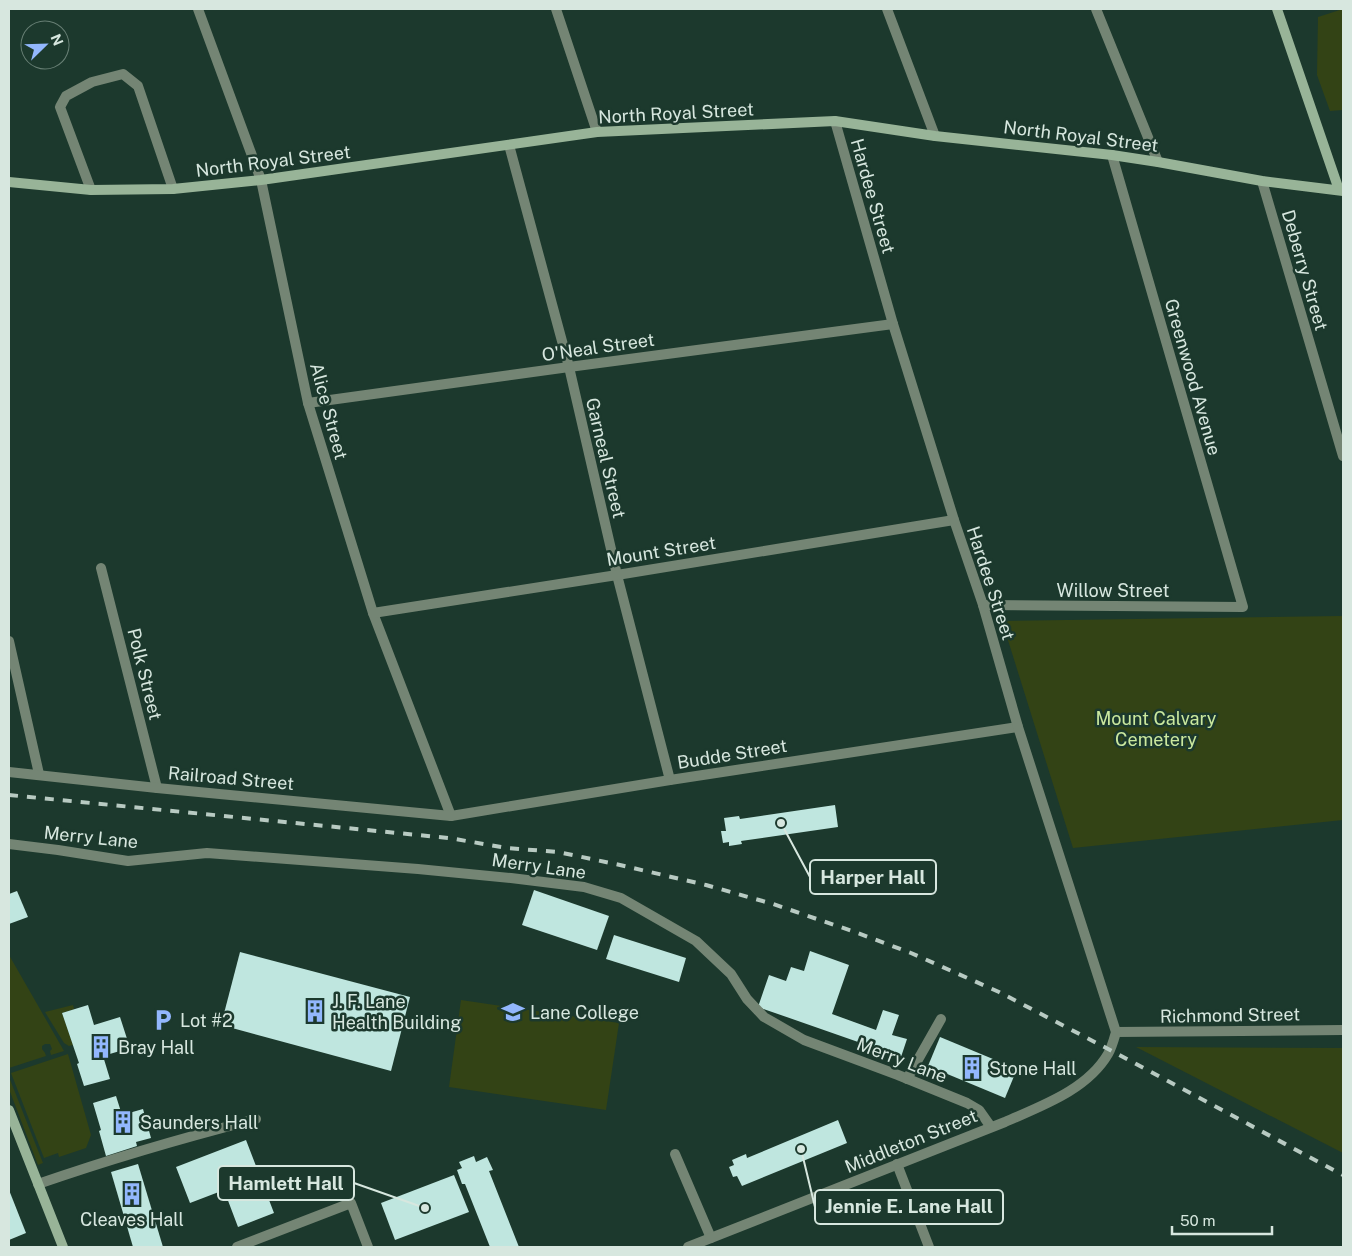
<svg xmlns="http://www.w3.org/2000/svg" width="1352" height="1256" font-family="'Public Sans',sans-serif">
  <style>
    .green { fill: #334315 }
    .building { fill: #bfe6df }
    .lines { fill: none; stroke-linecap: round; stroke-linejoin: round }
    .street { stroke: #748574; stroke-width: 10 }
    .secondary { stroke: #98b498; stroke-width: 10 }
    .rail { stroke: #b8cac2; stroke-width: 4; stroke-dasharray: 9 9; stroke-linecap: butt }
    .labels { text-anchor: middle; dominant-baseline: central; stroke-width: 5; stroke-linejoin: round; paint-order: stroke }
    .street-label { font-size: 18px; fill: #d7e7df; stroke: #1c392d }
    .park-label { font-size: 18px; fill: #cbe89e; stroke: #1c392d }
    .poi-label { font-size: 18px; fill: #d7e7df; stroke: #1c392d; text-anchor: start }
    .leader { fill: none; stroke: #d7e7df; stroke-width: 2 }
    .callout-dot { fill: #d7e7df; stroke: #1c392d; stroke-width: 2 }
    .callout { fill: #1c392d; stroke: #d7e7df; stroke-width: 2 }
    .callout-label { font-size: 19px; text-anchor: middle; font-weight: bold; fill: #d7e7df }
  </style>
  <rect width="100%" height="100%" fill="#1c392d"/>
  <!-- green -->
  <g class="green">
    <polygon points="1343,9 1343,110 1330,111 1317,75 1318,17"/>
    <polygon points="1343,616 1343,820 1073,848 1002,621"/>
    <polygon points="9,955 64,1051 51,1055 50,1051 52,1049 50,1044 45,1044 42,1046 42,1049 45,1053 46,1056 9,1068"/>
    <polygon points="461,1000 619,1023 606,1110 449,1087"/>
    <polygon points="73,1005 74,1009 62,1013 73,1045 69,1046 64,1043 45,1012"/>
    <polygon points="1136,1047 1343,1048 1343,1153"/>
    <polygon points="68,1054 91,1135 86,1148 59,1157 58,1153 44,1158 11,1073"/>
    <polygon points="9,1077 43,1163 38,1165 9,1089"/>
  </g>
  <!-- building -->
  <g class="building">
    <polygon points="835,805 838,827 741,841 742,844 729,846 729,842 723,843 721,831 726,831 724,818 739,816 740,819"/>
    <polygon points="534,890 609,916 597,950 522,925"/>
    <polygon points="17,891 28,917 9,924 9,894"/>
    <polygon points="614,935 686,958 679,982 606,959"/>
    <polygon points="810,951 849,965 832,1014 876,1030 883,1010 899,1015 892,1035 907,1039 901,1057 758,1007 769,975 786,981 791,967 804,971"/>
    <polygon points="240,952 410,997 391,1071 221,1025"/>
    <polygon points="88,1005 94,1025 120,1017 130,1048 103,1056 110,1079 84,1086 77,1064 79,1063 62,1013"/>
    <polygon points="940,1037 1017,1069 1005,1098 928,1066"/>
    <polygon points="116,1096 122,1115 143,1109 151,1138 136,1142 137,1146 106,1156 99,1131 101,1130 93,1103"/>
    <polygon points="838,1120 847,1143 742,1186 737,1176 733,1177 729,1167 734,1165 732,1160 746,1154 747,1158"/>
    <polygon points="246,1140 274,1213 238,1227 224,1190 190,1203 176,1167"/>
    <polygon points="474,1156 476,1162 487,1157 493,1170 489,1171 519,1247 490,1247 465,1184 462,1184 457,1170 462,1168 459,1162"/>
    <polygon points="138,1164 163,1247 133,1247 111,1172"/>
    <polygon points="454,1175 469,1212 395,1240 381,1203"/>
    <polygon points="9,1190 26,1233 9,1240"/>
  </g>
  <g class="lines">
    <!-- street -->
    <g class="street">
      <polyline points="198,9 261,180 308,403 373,613 451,816"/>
      <polyline points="556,9 597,132"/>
      <polyline points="887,9 935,136"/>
      <polyline points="1096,9 1158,162"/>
      <polyline points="509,145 569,367 617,575 670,780"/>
      <polyline points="1262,181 1343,456"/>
      <polyline points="91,190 60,107 66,96 92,82 123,74 138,86 173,189"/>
      <polyline points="308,403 569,367 893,324"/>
      <polyline points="101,568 157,788"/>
      <polyline points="983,605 1243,607 1112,155"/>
      <polyline points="373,613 617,575 954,520"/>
      <polyline points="9,641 39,774"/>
      <polyline points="9,772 157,788 451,816 670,780 1018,727"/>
      <polyline points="9,844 58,850 128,861 207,853 418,869 511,878 584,887 621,898 696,941 731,974 747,999 764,1017 804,1040 898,1075 967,1103 979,1110 991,1127"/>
      <polyline points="1116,1032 1343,1030"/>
      <polyline points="907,1079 941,1019"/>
      <polyline points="675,1154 711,1238"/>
      <polyline points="897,1164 929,1247"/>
      <path d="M 38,1184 C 110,1159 182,1138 256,1119"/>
      <polyline points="237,1247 351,1203 368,1247"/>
      <path d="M 688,1247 L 1005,1122 C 1041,1106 1087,1090 1108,1054 C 1112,1047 1114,1039 1116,1032 L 1018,727 L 983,605 L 954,520 L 893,324 L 835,121"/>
    </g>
    <!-- secondary -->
    <g class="secondary">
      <polyline points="1277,9 1339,190"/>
      <polyline points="9,182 91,190 173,189 261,180 597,132 835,121 935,136 1112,155 1158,162 1262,181 1343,191"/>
      <polyline points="9,1110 63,1247"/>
    </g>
    <!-- rail -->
    <polyline class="rail" points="9,795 449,838 507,848 558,852 620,865 706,885 773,904 855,932 911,953 999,992 1110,1050 1343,1175"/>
  </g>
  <!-- icons -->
  <defs>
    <symbol id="building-bare" viewBox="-9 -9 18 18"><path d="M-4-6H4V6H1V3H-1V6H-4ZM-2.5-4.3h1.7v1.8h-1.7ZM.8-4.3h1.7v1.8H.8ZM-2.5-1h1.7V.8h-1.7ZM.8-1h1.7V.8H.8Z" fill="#92b7fd" stroke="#1c392d" stroke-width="2.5" paint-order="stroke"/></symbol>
    <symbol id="university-bare" viewBox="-9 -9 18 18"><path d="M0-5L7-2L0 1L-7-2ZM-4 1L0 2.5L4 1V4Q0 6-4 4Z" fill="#92b7fd" stroke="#1c392d" stroke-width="2.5" paint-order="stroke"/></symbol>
    <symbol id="parking-bare" viewBox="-9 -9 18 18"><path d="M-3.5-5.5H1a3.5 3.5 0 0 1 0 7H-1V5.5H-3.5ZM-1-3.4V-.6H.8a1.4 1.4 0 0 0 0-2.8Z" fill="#92b7fd" stroke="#1c392d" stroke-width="2.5" paint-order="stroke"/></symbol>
  </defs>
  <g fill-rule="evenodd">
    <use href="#building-bare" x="299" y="995" width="32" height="32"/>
    <use href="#university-bare" x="497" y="996" width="32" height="32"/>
    <use href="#parking-bare" x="147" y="1004" width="32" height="32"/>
    <use href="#building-bare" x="85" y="1031" width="32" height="32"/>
    <use href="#building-bare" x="956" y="1052" width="32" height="32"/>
    <use href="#building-bare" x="107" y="1106" width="32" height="32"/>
    <use href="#building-bare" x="116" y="1178" width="32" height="32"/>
  </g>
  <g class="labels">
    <!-- street labels -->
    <g class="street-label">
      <text transform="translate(676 113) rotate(-3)">North Royal Street</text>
      <text transform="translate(1081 136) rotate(7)">North Royal Street</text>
      <text transform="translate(273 161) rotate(-7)">North Royal Street</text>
      <text transform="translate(873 196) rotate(74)">Hardee Street</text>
      <text transform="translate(1305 270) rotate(74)">Deberry Street</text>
      <text transform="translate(598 347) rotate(-8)">O'Neal Street</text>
      <text transform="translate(1193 377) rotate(74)">Greenwood Avenue</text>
      <text transform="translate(329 411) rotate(75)">Alice Street</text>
      <text transform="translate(606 458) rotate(77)">Garneal Street</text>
      <text transform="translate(661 551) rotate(-9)">Mount Street</text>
      <text transform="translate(991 583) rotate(72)">Hardee Street</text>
      <text x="1113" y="590">Willow Street</text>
      <text transform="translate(145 674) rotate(76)">Polk Street</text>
      <text transform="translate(732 754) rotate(-9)">Budde Street</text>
      <text transform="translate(231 778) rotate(5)">Railroad Street</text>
      <text transform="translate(91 837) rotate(6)">Merry Lane</text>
      <text transform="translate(539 866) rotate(8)">Merry Lane</text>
      <text transform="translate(1230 1015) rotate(-1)">Richmond Street</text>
      <text transform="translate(902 1060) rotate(21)">Merry Lane</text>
      <text transform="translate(911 1141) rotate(-22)">Middleton Street</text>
    </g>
    <!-- park labels -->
    <g class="park-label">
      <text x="1156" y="718">Mount Calvary<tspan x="1156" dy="21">Cemetery</tspan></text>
    </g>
    <!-- poi labels -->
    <g class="poi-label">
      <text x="332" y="1001">J. F. Lane<tspan x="332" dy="21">Health Building</tspan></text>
      <text x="530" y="1012">Lane College</text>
      <text x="180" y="1020">Lot #2</text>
      <text x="118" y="1047">Bray Hall</text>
      <text x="989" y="1068">Stone Hall</text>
      <text x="140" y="1122">Saunders Hall</text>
      <text x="132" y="1219" text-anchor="middle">Cleaves Hall</text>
    </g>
  </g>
  <!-- callouts -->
  <path class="leader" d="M781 823L810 877M425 1208L354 1183M801 1149L815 1207"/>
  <g class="callout-dot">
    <circle cx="781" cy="823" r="5"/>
    <circle cx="425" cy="1208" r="5"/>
    <circle cx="801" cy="1149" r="5"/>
  </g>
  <g class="callout">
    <rect x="810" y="860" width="126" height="34" rx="5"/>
    <rect x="218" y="1166" width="136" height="34" rx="5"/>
    <rect x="815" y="1190" width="188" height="34" rx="5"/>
  </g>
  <g class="callout-label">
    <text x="873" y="884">Harper Hall</text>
    <text x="286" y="1190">Hamlett Hall</text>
    <text x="909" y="1213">Jennie E. Lane Hall</text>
  </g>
  <!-- border -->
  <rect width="1352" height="1256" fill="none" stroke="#d7e7df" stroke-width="20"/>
  <!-- north arrow -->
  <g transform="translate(45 45) rotate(67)"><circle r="24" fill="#1c392d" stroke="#677f74"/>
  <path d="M0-4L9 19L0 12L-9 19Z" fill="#92b7fd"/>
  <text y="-8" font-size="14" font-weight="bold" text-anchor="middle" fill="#d7e7df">N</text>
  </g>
  <!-- scale -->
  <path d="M1172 1226v8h100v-8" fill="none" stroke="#d7e7df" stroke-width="2.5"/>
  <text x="1180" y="1226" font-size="15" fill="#d7e7df" stroke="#1c392d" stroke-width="4" paint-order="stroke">50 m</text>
</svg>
